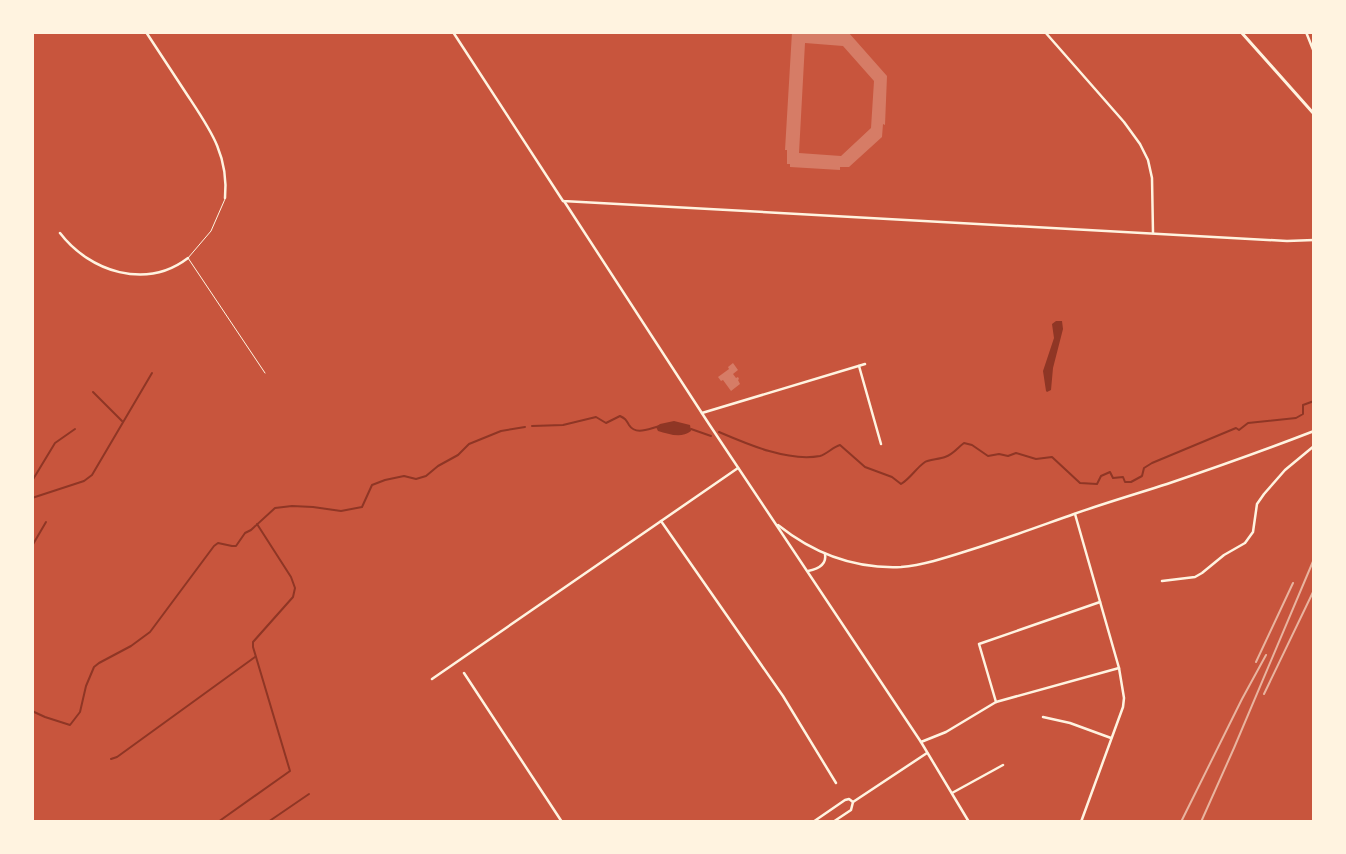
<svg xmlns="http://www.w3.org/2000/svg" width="1346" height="854" font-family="'PT Sans',sans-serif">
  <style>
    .water { fill: #8f3625 }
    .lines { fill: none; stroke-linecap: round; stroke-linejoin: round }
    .stream { stroke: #8f3625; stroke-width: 2 }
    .building { fill: #d67c66; fill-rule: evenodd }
    .service { stroke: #fff3e0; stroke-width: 1 }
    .minor { stroke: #fff3e0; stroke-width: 2.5 }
    .tertiary { stroke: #fff3e0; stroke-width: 2.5 }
    .secondary { stroke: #fff3e0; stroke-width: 3 }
    .rail { stroke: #e9b49f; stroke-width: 2 }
  </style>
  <rect width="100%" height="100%" fill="#c8553d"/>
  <!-- water -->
  <g class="water">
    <polygon points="1056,321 1062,321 1063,329 1053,368 1051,390 1047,392 1046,391 1043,371 1054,338 1052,324"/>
    <path d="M 674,421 L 690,425 L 691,431 C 681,439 669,434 658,431 L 656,427 L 660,424 Z"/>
  </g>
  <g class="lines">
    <!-- stream -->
    <g class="stream">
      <polyline points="93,392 122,421"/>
      <path d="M 532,426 L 563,425 L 596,417 L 606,423 L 620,416 C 626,419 626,420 629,425 C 636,436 650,428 660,426"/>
      <polyline points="691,429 711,436"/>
      <path d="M 719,432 C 747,444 788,462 820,456 C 827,454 833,447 840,445 L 865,467 L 892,477 L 901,484 C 911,478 916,468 925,462 C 928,460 940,459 945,457 C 954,454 957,448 964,443 L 972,445 L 988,456 L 999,454 L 1008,456 L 1016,453 L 1036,459 L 1052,457 L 1080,483 L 1097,484 L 1101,476 L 1110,472 L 1113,478 L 1123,477 L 1125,482 L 1131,482 L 1142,476 L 1144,468 L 1152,463 L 1236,428 L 1239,430 L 1248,423 L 1296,418 L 1303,414 L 1303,405 L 1314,401"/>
      <polyline points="32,481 55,443 75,429"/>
      <polyline points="32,498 84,481 92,475 152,373"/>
      <polyline points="32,546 46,522"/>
      <polyline points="32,711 45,717 70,725 80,712 86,686 94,667 99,663 131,646 150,632 214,546 218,543 232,546 236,546 245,533 251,530 275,508 292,506 313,507 341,511 362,507 372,485 385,480 404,476 416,479 426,476 438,466 458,455 469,444 501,431 525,427"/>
      <polyline points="111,759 117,757 255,657"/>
      <polyline points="218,822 290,771 253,647 253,642 293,597 295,588 291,577 257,524"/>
      <polyline points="268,822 309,794"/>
    </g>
  </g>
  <!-- building -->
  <g class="building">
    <path d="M 792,32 L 849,33 L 887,76 L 885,125 L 883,124 L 882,137 L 849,167 L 840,167 L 840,170 L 790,167 L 790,164 L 787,164 L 787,150 L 785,150 ZM 805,43 L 843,46 L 874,81 L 871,128 L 841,156 L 799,153 Z"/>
    <polygon points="733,363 738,370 733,374 736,378 738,377 739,379 738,380 740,384 731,391 723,380 721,381 718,377 729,369 728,367"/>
  </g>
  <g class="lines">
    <!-- service -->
    <polyline class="service" points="225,199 211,231 188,258 265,373"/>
    <!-- minor -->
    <g class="minor">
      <path d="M 146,32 C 160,53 173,73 186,93 C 209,128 229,154 225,198"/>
      <polyline points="1045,32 1124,122 1140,144 1148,160 1152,178 1153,233"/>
      <polyline points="1306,32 1314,52"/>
      <polyline points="564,201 709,424 921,742 969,822"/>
      <path d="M 60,233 C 90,272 146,290 188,258"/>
      <polyline points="859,366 881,444"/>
      <polyline points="702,413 865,364"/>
      <polyline points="1075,514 1119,668 1124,698 1123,707 1081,822"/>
      <polyline points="661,521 783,696 836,783"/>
      <path d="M 778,525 C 813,553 855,569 901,567 C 924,565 948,557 970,550 C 1005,539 1040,526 1074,514 C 1105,503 1136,494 1167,484 C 1217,467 1265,450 1314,431"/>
      <path d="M 808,571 C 818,569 827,565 825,554"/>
      <polyline points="1162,581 1195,577 1202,573 1224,555 1245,543 1253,532 1257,504 1264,494 1285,470 1314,446"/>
      <polyline points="464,673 562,822"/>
      <polyline points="432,679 738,468"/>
      <polyline points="996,702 979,644 1100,602"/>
      <polyline points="1043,717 1070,723 1111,738"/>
      <polyline points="921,742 946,732 996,702 1119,668"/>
      <polyline points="952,793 1003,765"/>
      <polyline points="813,822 845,800 849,799 853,802"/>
      <polyline points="833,822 851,810 853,802 927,753"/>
    </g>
    <!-- tertiary -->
    <polyline class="tertiary" points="453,32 563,201 1287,241 1314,240"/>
    <!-- secondary -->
    <polyline class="secondary" points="1241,32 1314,114"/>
    <!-- rail -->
    <g class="rail">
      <polyline points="1256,662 1293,583"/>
      <polyline points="1264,694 1314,590"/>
      <polyline points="1181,822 1242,699 1266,655"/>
      <polyline points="1201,822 1234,748 1314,559"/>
    </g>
  </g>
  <!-- border -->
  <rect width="1346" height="854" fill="none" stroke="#fff3e0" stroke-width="68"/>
</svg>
